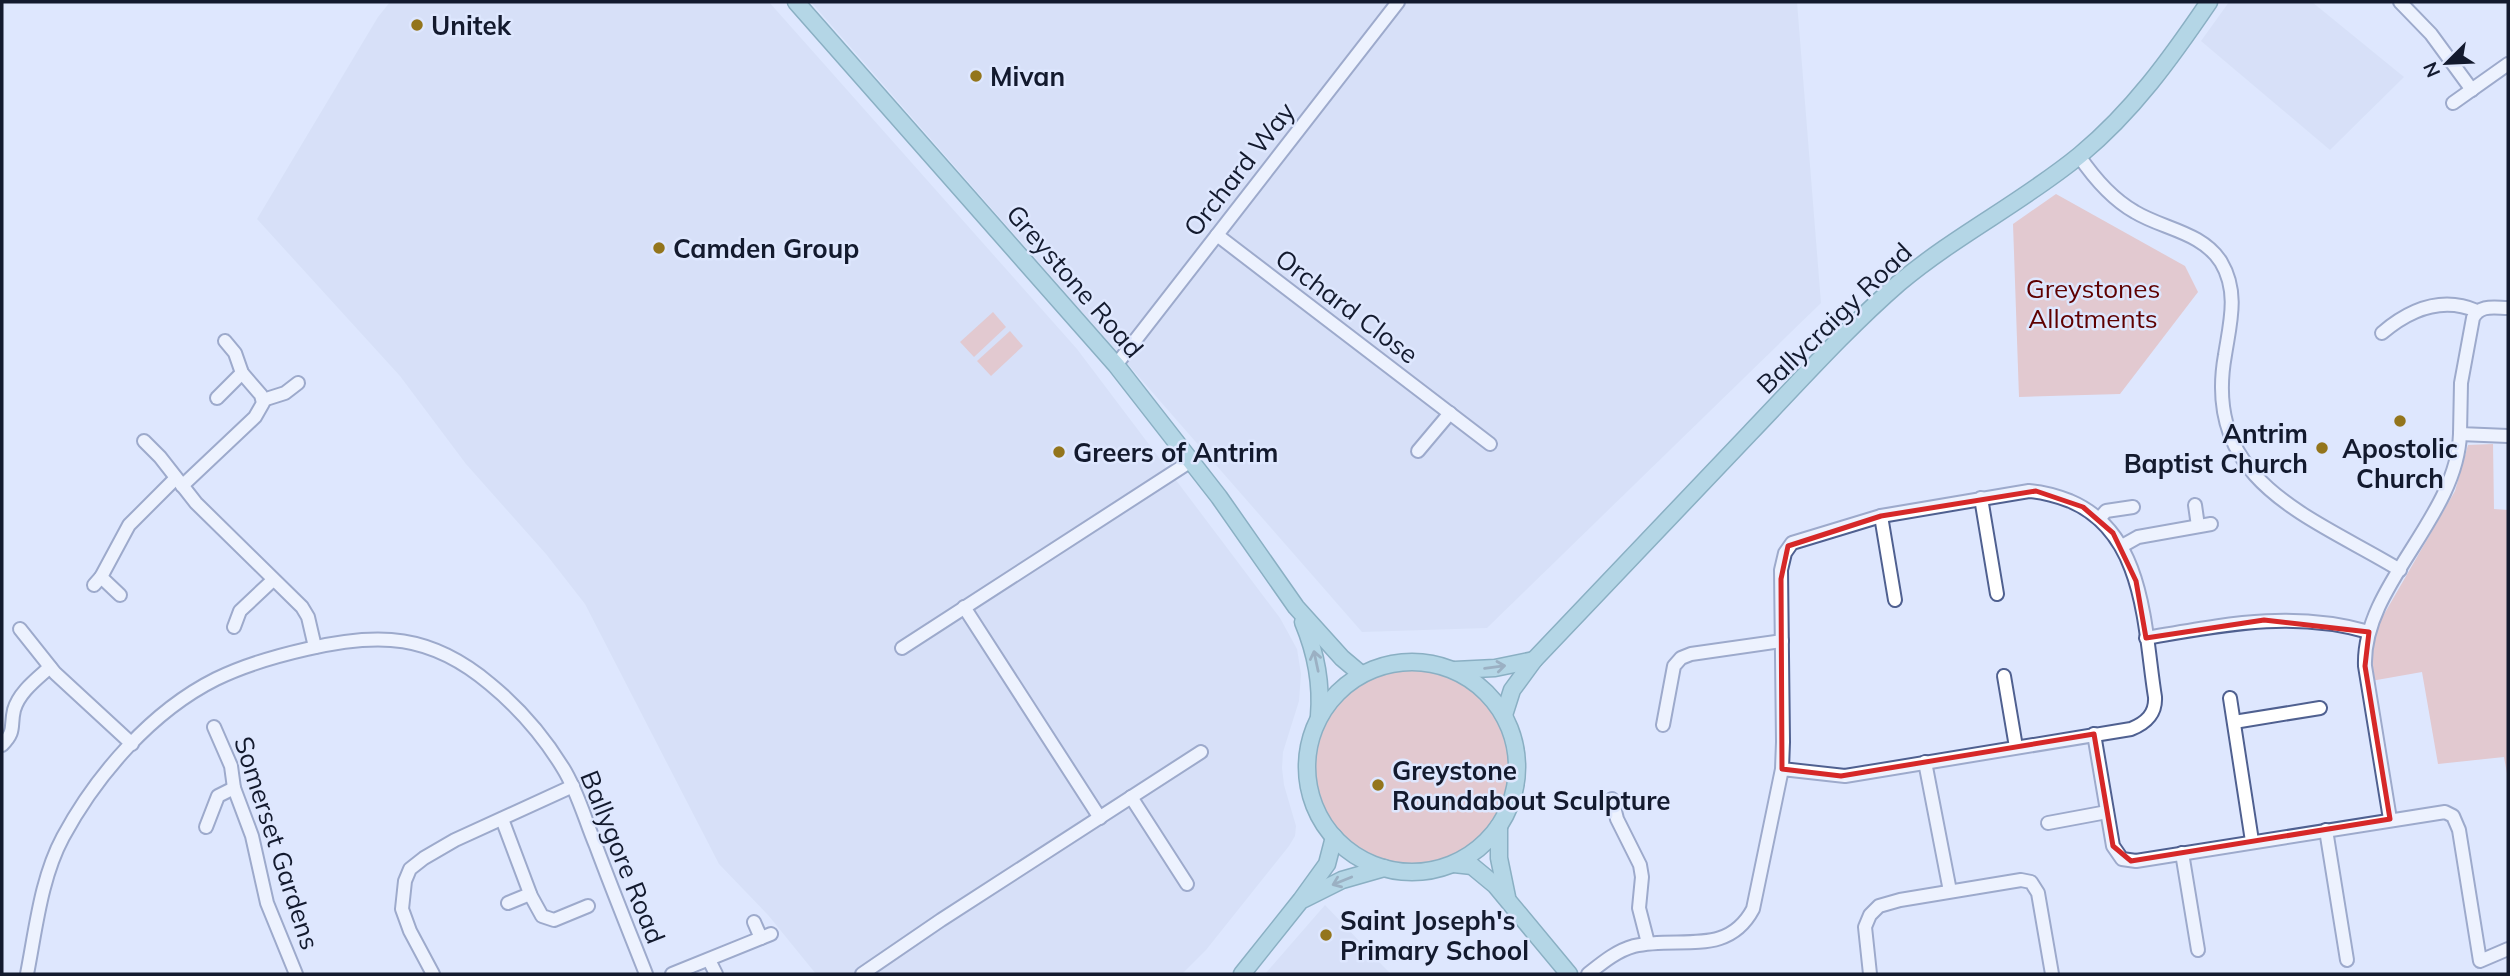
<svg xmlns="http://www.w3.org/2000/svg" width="2510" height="976" font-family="Mulish,sans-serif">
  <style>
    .built { fill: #ced8f1 }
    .green { fill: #e6a49a }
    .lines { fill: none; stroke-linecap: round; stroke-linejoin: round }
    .minor-casing { stroke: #4f6090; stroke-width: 16 }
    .major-casing { stroke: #246c7d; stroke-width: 19 }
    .minor { stroke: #fff; stroke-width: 12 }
    .major { stroke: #81c1ca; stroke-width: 16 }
    .oneway { stroke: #4a6e7c }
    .marked { fill: none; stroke: #d62828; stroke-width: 5; stroke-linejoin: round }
    .poi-dot { fill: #93751c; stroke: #dee7fe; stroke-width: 2.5 }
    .labels { text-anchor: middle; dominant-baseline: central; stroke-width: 5; stroke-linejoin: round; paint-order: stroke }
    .poi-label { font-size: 26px; font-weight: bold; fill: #131a2e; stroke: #dee7fe; text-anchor: start }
    .street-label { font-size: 26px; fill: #131a2e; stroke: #dee7fe }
    .park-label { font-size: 26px; fill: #5f0000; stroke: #dee7fe }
  </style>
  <rect width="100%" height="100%" fill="#dee7fe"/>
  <!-- built -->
  <g class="built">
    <polygon points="390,2 769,2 1077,349 1280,618 1297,649 1301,674 1299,701 1283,752 1282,768 1284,785 1296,826 1295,836 1289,846 1206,950 1182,974 816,974 768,915 719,864 585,604 546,554 466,464 400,376 257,219 378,17"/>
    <polygon points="811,2 1797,2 1821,303 1487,628 1362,632"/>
    <polygon points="2229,2 2312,2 2404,77 2330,150 2201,41"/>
    <polygon points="1325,905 1383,966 1391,974 1265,974"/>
  </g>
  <!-- green -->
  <g class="green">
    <polygon points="2056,194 2185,266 2198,292 2120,394 2019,397 2013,224"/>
    <polygon points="993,312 1006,327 974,357 960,342"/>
    <polygon points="1010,331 1023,346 991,376 977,361"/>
    <polygon points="2493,444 2494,509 2508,510 2508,779 2504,757 2438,764 2422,672 2371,681 2370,665 2375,630 2455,491 2468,445"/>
    <circle cx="1412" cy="767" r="97"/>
  </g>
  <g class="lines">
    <defs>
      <g id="minor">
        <polyline points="2400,2 2431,34 2472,90"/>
        <polyline points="2453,103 2508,64"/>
        <path d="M 2079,156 C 2094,178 2112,199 2135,212 C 2163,229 2202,232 2221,262 C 2239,292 2230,323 2225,355 C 2202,483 2311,516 2400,570"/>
        <polyline points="1217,235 1490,444"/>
        <path d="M 2508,308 C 2495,308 2480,304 2473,318 L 2461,383 L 2460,434 L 2508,436"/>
        <path d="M 2382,333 C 2409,310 2442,296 2477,311"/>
        <polyline points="1116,365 1398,2"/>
        <polyline points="217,398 242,373"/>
        <polyline points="263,400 285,393 298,383"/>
        <polyline points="144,441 160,457 196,503 302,607 308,617 315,647"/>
        <polyline points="1418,451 1450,413"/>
        <polyline points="182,486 255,417 263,403 261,395 242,373 235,353 225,341"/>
        <polyline points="1981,498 1997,594"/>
        <polyline points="2195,505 2198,526"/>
        <polyline points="1881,516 1895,600"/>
        <polyline points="2099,519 2106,511 2133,507"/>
        <polyline points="2122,546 2138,537 2211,524"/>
        <polyline points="101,577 120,595"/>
        <polyline points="94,585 101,577 129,525 176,478"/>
        <polyline points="964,607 1100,818"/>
        <polyline points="234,627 240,611 273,580"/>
        <polyline points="20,629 55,673 132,744"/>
        <path d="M 2146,638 C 2223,625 2291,610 2369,632"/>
        <polyline points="902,648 1191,461"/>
        <polyline points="2004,676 2016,747"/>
        <polyline points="2230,698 2252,841"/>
        <polyline points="2234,722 2320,708"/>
        <polyline points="1663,725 1674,666 1681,658 1691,654 1782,641"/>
        <polyline points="214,727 231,766 234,788 252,836 267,903 296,974"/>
        <polyline points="2094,734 2113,846 2122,859 2136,861 2445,812 2453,816 2459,830 2480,961 2508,949"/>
        <path d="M 2,745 C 16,731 10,727 14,710 C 19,692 37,679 50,667"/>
        <polyline points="1925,762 1950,891"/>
        <polyline points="1131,797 1187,884"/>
        <polyline points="1612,799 1617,819 1640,865 1642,877 1639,908 1648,943"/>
        <polyline points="502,819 531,896 542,916 554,920 588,906"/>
        <path d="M 2390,819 L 2365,666 C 2362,586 2457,518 2460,434"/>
        <polyline points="2048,823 2107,812"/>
        <polyline points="206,827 218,796 234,788"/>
        <polyline points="2326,830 2347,960"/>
        <polyline points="2182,853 2198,950"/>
        <polyline points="508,903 530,894"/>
        <polyline points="754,922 761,938"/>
        <polyline points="709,960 716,974"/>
        <path d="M 27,974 C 36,928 41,878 63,837 C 97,774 152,711 216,679 C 245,665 276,656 307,649 C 379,632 431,634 490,684 C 518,707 544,737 563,768 C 578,792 585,820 596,846 C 612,889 629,931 646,974"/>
        <polyline points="433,974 410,931 402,909 405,881 410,869 424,858 455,840 573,786"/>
        <polyline points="672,974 771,934"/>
        <polyline points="862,974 941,920 1201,752"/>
        <path d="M 1588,974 C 1602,963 1616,951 1634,946 C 1678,935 1727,958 1753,909 L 1782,769 L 1783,742 L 1781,570 L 1785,553 L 1792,543 L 1881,516 L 2029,491 C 2044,492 2057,496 2070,501 C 2146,533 2144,629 2155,697 C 2156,714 2146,723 2131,729 L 1845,776 L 1782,769"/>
        <polyline points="1870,974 1865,927 1870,915 1879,906 1900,900 2021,880 2031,882 2038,893 2052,974"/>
      </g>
      <g id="major">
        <polyline points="796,2 1116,365 1219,497 1296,607 1342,658 1361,674"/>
        <path d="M 1303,622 C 1316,653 1322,682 1319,716"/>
        <circle cx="1412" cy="767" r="105"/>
        <polyline points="1455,670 1495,668 1534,660"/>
        <path d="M 1504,715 L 1512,690 L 1534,660 C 1606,584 1678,509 1750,433 C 1798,383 1846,329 1899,283 C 1956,235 2023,202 2080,155 C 2133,111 2171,58 2209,2"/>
        <polyline points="1499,826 1499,858 1507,897"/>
        <polyline points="1454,864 1472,866 1495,885 1569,974"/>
        <polyline points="1304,899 1342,880 1384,868"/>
        <polyline points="1242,974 1301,900 1327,864 1334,837"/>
      </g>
    </defs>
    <!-- minor casing -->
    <use href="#minor" class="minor-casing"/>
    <!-- major casing -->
    <use href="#major" class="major-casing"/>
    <!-- minor -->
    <use href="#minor" class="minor"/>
    <!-- major -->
    <use href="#major" class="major"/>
  </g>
  <!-- one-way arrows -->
  <defs><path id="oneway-shaft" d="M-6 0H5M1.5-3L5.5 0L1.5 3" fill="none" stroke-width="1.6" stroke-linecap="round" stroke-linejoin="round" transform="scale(1.75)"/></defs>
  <g class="oneway">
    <use href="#oneway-shaft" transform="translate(1316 661) rotate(-102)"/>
    <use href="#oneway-shaft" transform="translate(1495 667) rotate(-7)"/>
    <use href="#oneway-shaft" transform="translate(1342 881) rotate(158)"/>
  </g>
  <!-- marked area -->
  <path d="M0 0H2510V976H0ZM 2036,491 L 2083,507 L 2113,533 L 2136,581 L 2146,638 L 2264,620 L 2369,632 L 2365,666 L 2390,819 L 2131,861 L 2113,846 L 2094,734 L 1841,776 L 1782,769 L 1781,579 L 1788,546 L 1881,516 Z" fill="#dee7fe" fill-opacity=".55" fill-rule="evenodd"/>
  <path class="marked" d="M 2036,491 L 2083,507 L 2113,533 L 2136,581 L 2146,638 L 2264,620 L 2369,632 L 2365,666 L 2390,819 L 2131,861 L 2113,846 L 2094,734 L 1841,776 L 1782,769 L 1781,579 L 1788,546 L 1881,516 Z"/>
  <!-- markers -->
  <g class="poi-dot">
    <circle cx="417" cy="25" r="7"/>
    <circle cx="976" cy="76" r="7"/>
    <circle cx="659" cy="248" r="7"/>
    <circle cx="2400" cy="421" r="7"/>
    <circle cx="2322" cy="448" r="7"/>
    <circle cx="1059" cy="452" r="7"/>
    <circle cx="1378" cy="785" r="7"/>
    <circle cx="1326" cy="935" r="7"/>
  </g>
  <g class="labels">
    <!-- poi labels -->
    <g class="poi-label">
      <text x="431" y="25">Unitek</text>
      <text x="990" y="76">Mivan</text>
      <text x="673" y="248">Camden Group</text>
      <text x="2308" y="433" text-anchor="end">Antrim<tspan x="2308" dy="30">Baptist Church</tspan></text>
      <text x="2400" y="448" text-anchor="middle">Apostolic<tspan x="2400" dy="30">Church</tspan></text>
      <text x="1073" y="452">Greers of Antrim</text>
      <text x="1392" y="770">Greystone<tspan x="1392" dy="30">Roundabout Sculpture</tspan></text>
      <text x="1340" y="920">Saint Joseph's<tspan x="1340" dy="30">Primary School</tspan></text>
    </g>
    <!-- street labels -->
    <g class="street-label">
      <text transform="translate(1239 169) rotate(-52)">Orchard Way</text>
      <text transform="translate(1075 281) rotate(49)">Greystone Road</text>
      <text transform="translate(1347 306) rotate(37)">Orchard Close</text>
      <text transform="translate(1834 318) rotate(-44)">Ballycraigy Road</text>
      <text transform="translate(277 843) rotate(72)">Somerset Gardens</text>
      <text transform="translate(623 857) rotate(68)">Ballygore Road</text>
    </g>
    <!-- park labels -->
    <g class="park-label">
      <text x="2093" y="288">Greystones<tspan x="2093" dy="30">Allotments</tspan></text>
    </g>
  </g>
  <!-- border -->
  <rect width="2510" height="976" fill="none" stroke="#131a2e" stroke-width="7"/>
  <!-- north arrow -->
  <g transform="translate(2447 63) rotate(246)" stroke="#dee7fe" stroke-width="5" paint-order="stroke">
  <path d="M0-5L12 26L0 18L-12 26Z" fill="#131a2e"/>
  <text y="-10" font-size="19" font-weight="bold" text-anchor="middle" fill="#131a2e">N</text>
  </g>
</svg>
